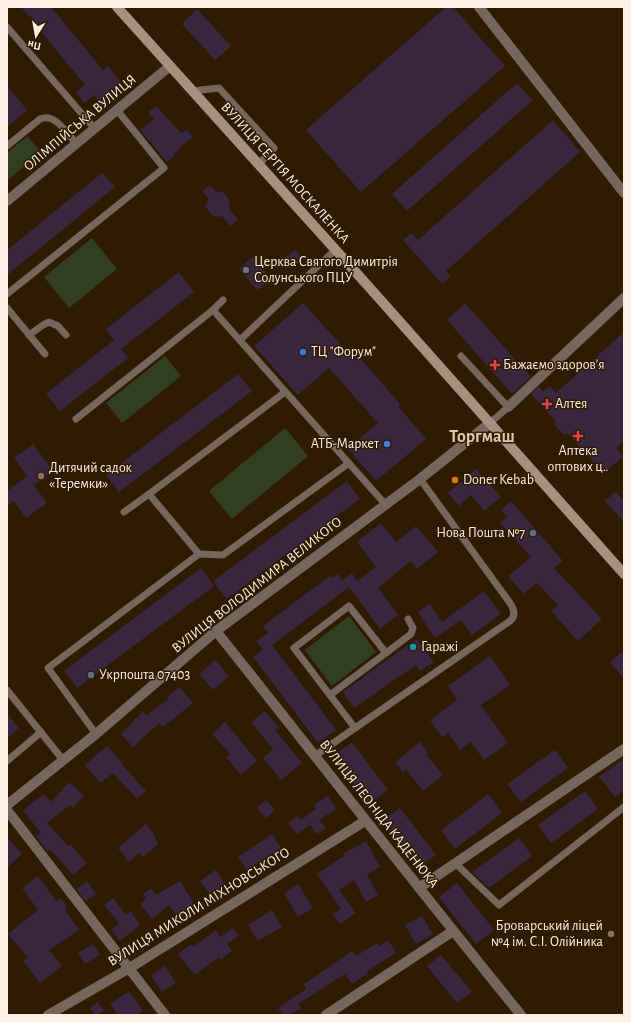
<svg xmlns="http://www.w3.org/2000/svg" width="631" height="1022" font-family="'Alegreya Sans',sans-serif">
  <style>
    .green { fill: #324021 }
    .building { fill: #38273f }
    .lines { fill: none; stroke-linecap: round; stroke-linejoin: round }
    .service { stroke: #76675d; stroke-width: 7 }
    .minor { stroke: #76675d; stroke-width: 10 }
    .secondary { stroke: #a89080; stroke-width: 10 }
    .worship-dot { fill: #6b7280; stroke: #2e1b02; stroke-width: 1.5 }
    .shop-dot { fill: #3f7fe0; stroke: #2e1b02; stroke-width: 1.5 }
    .health-dot { fill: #e0444e; stroke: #2e1b02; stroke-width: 1.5 }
    .education-dot { fill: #8d6e63; stroke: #2e1b02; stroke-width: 1.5 }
    .food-dot { fill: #e8710a; stroke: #2e1b02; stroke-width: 1.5 }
    .service-dot { fill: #5c6f8a; stroke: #2e1b02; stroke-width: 1.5 }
    .culture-dot { fill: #0f9aa8; stroke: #2e1b02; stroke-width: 1.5 }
    .labels { text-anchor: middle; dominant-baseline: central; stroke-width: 3; stroke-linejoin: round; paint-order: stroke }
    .street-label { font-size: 14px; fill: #fef0e2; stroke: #2e1b02 }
    .poi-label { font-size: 14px; fill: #fef0e2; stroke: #2e1b02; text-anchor: start }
    .district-label { font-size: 18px; font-weight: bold; fill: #e1c7aa; stroke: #2e1b02 }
  </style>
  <rect width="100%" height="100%" fill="#2e1b02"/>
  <!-- green -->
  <g class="green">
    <polygon points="27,136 41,152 7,181 7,153"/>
    <polygon points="92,238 117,269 69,308 44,277"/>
    <polygon points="165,356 181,376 122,423 106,403"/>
    <polygon points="285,428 308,456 232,519 209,491"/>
    <polygon points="349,616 376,652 332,686 305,650"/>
  </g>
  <!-- building -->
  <g class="building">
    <polygon points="21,7 51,7 103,70 108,66 121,83 98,101 94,95 84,103 76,92 85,85"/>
    <polygon points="446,7 453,7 505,66 361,192 306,130"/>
    <polygon points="197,9 231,46 215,60 182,24"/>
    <polygon points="517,83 533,100 407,211 392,194"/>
    <polygon points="7,86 27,110 7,127"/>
    <polygon points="156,106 181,133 187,130 193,137 181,146 182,147 173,154 174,156 167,162 140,130 154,119 148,112"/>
    <polygon points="553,120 580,152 446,271 451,276 442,284 403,240 412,233 418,240"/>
    <polygon points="102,173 115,187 7,275 7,250"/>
    <polygon points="210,185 216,192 223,192 230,201 229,209 238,219 230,226 222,216 214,217 205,206 209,199 202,191"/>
    <polygon points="295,250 303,259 293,266 286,257"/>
    <polygon points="252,257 271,279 257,290 239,269"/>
    <polygon points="179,272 194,292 121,349 128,358 60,411 46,394 114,340 106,329"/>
    <polygon points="303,303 352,357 356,353 400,404 398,406 426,439 376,481 348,449 378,423 329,368 298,395 254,346"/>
    <polygon points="465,303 531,377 512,394 447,320"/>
    <polygon points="624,332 624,441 616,448 623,456 604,473 567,433 564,435 554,424 556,422 531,394 539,387 543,391 550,386 556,393"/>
    <polygon points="238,374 252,391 119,492 106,475"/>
    <polygon points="33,444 53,471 34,485 47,503 26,518 14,501 7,506 7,491 27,476 14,458"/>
    <polygon points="476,469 501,497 484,511 471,495 459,506 448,493"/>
    <polygon points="347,481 360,499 226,599 213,581"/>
    <polygon points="615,492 624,501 624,522 605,501"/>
    <polygon points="511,501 563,561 554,568 602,619 578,641 551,611 558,605 537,583 524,594 508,576 531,557 500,523 507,517 501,510"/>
    <polygon points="381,523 396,542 416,526 438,552 417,569 411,561 378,588 398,615 380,629 349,587 272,645 336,730 318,743 253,657 263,650 256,641 268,633 263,626 330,576 332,578 337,574 342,581 352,573 357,581 376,567 357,542"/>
    <polygon points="201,568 214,586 77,688 64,671"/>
    <polygon points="484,591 501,614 472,635 461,620 435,638 418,612 430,604 442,622"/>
    <polygon points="416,639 434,662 420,671 416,665 354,708 343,692"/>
    <polygon points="624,650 624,679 610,662"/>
    <polygon points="490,656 510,685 481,705 508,743 484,760 471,742 460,750 448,733 442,737 430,720 457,700 448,686"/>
    <polygon points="215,660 229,676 213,690 199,674"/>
    <polygon points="180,687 193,703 163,727 159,723 133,747 121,734 143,711 146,715 169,699 167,697"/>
    <polygon points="265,711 279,727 275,730 302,763 281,780 263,758 273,749 251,722"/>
    <polygon points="7,714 19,728 7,738"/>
    <polygon points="225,722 257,761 241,775 226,757 230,754 212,734"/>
    <polygon points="352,742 388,790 369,804 333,756"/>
    <polygon points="420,742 428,753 426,754 443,775 423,791 406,769 403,772 395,762"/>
    <polygon points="107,746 123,764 122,765 146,791 137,799 113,773 100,783 85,765"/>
    <polygon points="555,750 568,768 521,802 507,784"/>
    <polygon points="624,759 624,790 615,797 599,777"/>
    <polygon points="69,782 84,796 73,808 70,805 47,823 68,846 70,844 87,863 73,875 50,849 48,852 37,838 36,837 41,833 23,810 44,794 51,802"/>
    <polygon points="585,791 598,809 551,843 538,825"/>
    <polygon points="488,794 502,813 455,849 441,830"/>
    <polygon points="328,796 336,809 319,820 326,828 317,834 310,825 297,834 288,823 298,816 301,820 316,809 314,805"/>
    <polygon points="266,800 275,810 266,818 257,808"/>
    <polygon points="400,808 436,855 418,868 382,821"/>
    <polygon points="146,824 153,833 158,844 143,857 139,853 129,862 118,848"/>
    <polygon points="272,834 281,848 247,870 238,857"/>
    <polygon points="7,837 22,854 7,868"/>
    <polygon points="519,838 532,856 489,888 472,872"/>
    <polygon points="366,841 380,867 367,874 378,895 366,902 354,880 339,890 356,913 340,924 333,914 341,909 317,874 344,856 343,854"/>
    <polygon points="216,870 226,886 211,896 200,881"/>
    <polygon points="38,876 56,901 61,898 67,908 65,910 79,930 49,950 62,966 40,983 23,961 27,957 8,934 38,910 22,888"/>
    <polygon points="87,881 96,894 86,901 76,889"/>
    <polygon points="180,881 196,907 178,918 169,905 152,919 140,904 146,899 143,894 151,888 156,895"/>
    <polygon points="457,883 494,930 476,944 439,897"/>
    <polygon points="298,884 313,908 298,917 284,893"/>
    <polygon points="113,898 126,915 131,911 140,925 120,941 111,930 119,923 104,905"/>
    <polygon points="272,910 282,927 258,941 248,925"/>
    <polygon points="422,916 433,934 416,944 405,925"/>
    <polygon points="233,928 239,935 227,944 232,951 220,960 219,957 195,975 178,954 191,944 193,947 216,930 220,937"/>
    <polygon points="388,940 396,953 367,971 368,973 352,984 345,974 298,1004 301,1008 290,1015 283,1015 278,1008 306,989 304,984 352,951 356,956 377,943 379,946"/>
    <polygon points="93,944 100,955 85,964 78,953"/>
    <polygon points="441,955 472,992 457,1003 427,966"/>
    <polygon points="165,966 176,983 162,992 151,975"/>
    <polygon points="129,991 143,1011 137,1015 118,1015 110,1004"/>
    <polygon points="98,1002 104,1011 95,1015 90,1008"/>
  </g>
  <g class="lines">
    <!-- service -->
    <g class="service">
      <polyline points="7,27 95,129"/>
      <polyline points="192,91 219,88 274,148 259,164"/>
      <path d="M 7,146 L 40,119 C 55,112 67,134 77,144"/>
      <polyline points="7,294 164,168 117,110"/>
      <polyline points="7,308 45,354"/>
      <polyline points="213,310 385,504"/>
      <polyline points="29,335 43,325 49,322 58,326 66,335"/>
      <polyline points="240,340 335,250"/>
      <polyline points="461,356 508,407 490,423"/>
      <polyline points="76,419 213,310 223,300"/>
      <polyline points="124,512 149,494"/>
      <polyline points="199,554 149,494 285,392"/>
      <polyline points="386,653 411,634 413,628 408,619"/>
      <polyline points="7,690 63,760"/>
      <path d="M 355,728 L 510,621 C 516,616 514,609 510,603 L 420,479"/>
      <polyline points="96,734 48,668 199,554 223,555 349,463"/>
      <polyline points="316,755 355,728 294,648 349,606 386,653 330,695"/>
      <polyline points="7,761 41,732"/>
      <polyline points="455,863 499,905 624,807"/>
    </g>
    <!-- minor -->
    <g class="minor">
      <polyline points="479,7 624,193"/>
      <polyline points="7,201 170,66"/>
      <polyline points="508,407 624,298"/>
      <path d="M 216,631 C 318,759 418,888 521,1015"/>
      <polyline points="7,805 96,734 216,631 420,479 490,423"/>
      <polyline points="7,810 165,1015"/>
      <polyline points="419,888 624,749"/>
      <polyline points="48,1015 128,969 365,821"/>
      <polyline points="326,1015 453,931"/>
    </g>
    <!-- secondary -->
    <polyline class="secondary" points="117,7 369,287 624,574"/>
  </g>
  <!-- markers -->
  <circle class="worship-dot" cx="246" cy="270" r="4"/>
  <g class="shop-dot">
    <circle cx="303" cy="352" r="4"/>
    <circle cx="387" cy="444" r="4"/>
  </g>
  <g class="health-dot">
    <path d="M493 359h4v4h4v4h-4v4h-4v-4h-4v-4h4z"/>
    <path d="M545 398h4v4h4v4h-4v4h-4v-4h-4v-4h4z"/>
    <path d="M576 430h4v4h4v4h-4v4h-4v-4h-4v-4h4z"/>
  </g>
  <g class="education-dot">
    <circle cx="41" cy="476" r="4"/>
    <circle cx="611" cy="934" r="4"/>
  </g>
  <circle class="food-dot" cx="455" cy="480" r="4"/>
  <g class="service-dot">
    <circle cx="533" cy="533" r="4"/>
    <circle cx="91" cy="675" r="4"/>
  </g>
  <circle class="culture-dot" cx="413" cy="647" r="4"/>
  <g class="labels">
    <!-- street labels -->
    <g class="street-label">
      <text transform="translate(80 123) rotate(-40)">ОЛІМПІЙСЬКА ВУЛИЦЯ</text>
      <text transform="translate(285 173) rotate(48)">ВУЛИЦЯ СЕРГІЯ МОСКАЛЕНКА</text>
      <text transform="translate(257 585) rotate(-38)">ВУЛИЦЯ ВОЛОДИМИРА ВЕЛИКОГО</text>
      <text transform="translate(379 814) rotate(52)">ВУЛИЦЯ ЛЕОНІДА КАДЕНЮКА</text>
      <text transform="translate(199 907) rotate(-32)">ВУЛИЦЯ МИКОЛИ МІХНОВСЬКОГО</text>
    </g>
    <!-- poi labels -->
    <g class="poi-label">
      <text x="254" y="262">Церква Святого Димитрія<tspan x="254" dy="16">Солунського ПЦУ</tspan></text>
      <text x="311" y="352">ТЦ "Форум"</text>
      <text x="503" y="365">Бажаємо здоровʼя</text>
      <text x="555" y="404">Алтея</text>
      <text x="379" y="444" text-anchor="end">АТБ-Маркет</text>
      <text x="578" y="451" text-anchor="middle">Аптека<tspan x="578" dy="16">оптових ц‥</tspan></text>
      <text x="49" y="468">Дитячий садок<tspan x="49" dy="16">«Теремки»</tspan></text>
      <text x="463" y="480">Doner Kebab</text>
      <text x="525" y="533" text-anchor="end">Нова Пошта №7</text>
      <text x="421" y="647">Гаражі</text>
      <text x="99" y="675">Укрпошта 07403</text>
      <text x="603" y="926" text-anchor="end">Броварський ліцей<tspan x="603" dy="16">№4 ім. С.І. Олійника</tspan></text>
    </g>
    <!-- district labels -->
    <g class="district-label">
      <text x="482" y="437">Торгмаш</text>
    </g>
  </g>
  <!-- border -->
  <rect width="631" height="1022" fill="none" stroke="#fef0e2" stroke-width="16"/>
  <!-- north arrow -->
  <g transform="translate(36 36) rotate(191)" stroke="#2e1b02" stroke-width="3" paint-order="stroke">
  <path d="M0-3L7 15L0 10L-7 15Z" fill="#fef0e2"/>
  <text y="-6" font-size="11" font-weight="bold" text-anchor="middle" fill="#fef0e2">Пн</text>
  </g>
</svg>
